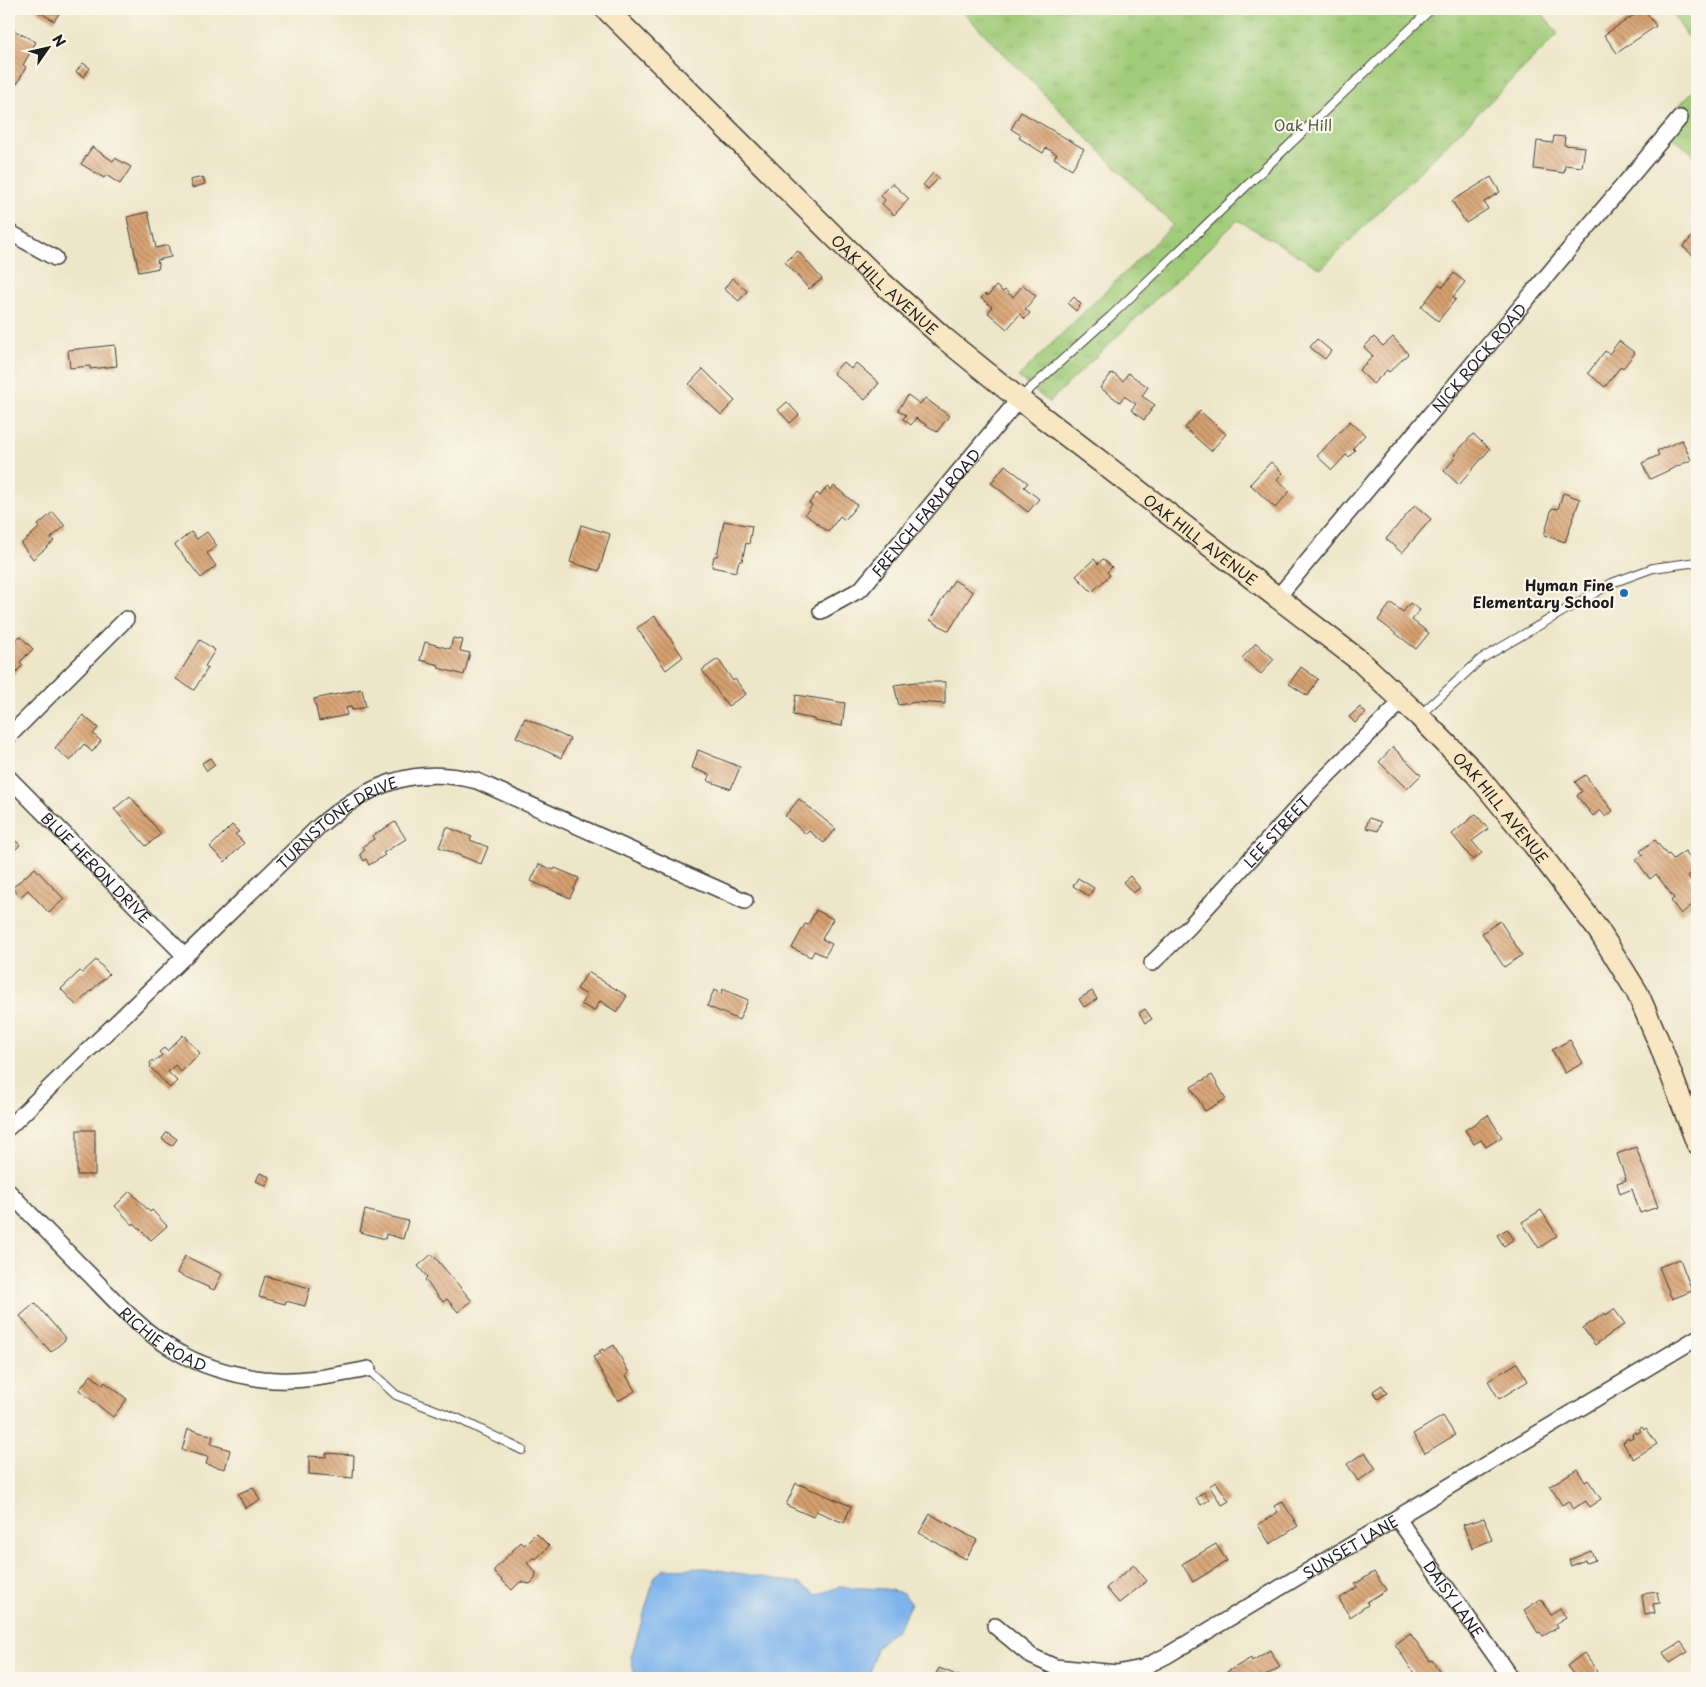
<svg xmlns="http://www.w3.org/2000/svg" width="1706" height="1687" font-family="'Playpen Sans',sans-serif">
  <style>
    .park { fill: url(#park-tufts); stroke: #5e744a }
    .water { fill: #7eb4ec; stroke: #4d6884 }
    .building { fill: url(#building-back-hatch) }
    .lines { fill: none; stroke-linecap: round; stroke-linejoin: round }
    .service-casing { stroke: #3c3a36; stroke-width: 10 }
    .minor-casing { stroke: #3c3a36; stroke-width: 18 }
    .secondary-casing { stroke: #3c3a36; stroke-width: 24 }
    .service { stroke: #fff; stroke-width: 8 }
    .minor { stroke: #fff; stroke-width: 15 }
    .secondary { stroke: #f9e7c3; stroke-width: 21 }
    .poi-dot { fill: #1f6fb2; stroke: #fbf7ec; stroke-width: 2 }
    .labels { text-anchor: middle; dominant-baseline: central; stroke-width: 4.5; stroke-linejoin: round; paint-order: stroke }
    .park-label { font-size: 15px; fill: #4a593c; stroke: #fbf7ec }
    .street-label { font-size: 15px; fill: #1c1c1c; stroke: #fbf7ec }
    .poi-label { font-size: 15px; font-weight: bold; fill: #1c1c1c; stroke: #fbf7ec; text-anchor: end }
  </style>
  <defs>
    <pattern id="park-tufts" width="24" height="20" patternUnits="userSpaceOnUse" patternTransform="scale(1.25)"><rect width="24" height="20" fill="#a0cb78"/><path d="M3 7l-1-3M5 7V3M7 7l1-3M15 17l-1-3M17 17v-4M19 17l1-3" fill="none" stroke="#89ae67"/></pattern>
    <pattern id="building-back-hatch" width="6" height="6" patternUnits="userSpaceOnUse" patternTransform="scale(1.25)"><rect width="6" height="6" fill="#d6a070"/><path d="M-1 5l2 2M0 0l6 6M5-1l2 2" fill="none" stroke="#ad825b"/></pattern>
  </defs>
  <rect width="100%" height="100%" fill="#fbf7ec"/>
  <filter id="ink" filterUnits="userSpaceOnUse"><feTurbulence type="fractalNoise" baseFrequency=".02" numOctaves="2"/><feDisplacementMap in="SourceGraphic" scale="10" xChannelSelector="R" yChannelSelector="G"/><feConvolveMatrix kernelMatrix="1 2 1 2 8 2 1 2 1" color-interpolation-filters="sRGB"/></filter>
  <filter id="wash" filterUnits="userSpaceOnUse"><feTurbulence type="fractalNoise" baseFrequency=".0096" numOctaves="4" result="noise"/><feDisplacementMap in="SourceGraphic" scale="20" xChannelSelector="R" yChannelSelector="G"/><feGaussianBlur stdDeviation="1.12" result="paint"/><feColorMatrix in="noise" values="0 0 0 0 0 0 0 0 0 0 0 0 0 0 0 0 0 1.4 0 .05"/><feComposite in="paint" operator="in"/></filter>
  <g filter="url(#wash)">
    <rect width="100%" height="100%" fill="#eee6c9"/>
    <!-- park -->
    <g class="park">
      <polygon points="960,9 1539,9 1558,34 1321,269 1238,220 1049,402 1018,377 1173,225"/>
      <polygon points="1669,9 1697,9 1697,50"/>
      <polygon points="1697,87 1697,157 1659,126"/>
    </g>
    <!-- water -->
    <polygon class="water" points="706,1568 798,1583 816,1595 839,1587 885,1589 903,1593 911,1603 899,1627 876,1647 869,1678 635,1678 631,1657 655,1576 664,1569"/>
    <g id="blocks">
      <!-- building -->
      <g class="building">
        <polygon points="34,9 62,9 54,21"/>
        <polygon points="1643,9 1644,9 1656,26 1617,53 1604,35"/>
        <polygon points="15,31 36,42 23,65 26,67 17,84 9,79 9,42"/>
        <polygon points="83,63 90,68 84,77 76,72"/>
        <polygon points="1021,112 1084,149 1072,169 1054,158 1057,154 1046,148 1043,153 1019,138 1021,135 1011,129"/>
        <polygon points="1554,136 1565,137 1564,145 1585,147 1582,167 1565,165 1564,173 1534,169 1537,141 1553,143"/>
        <polygon points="92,147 113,161 115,158 131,167 120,184 106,175 104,178 81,164"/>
        <polygon points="933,173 939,178 928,189 923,185"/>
        <polygon points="203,177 205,184 192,188 190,180"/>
        <polygon points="1491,177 1500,192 1484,202 1488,209 1466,223 1452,201"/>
        <polygon points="892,183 909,199 894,215 882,204 885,200 880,195"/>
        <polygon points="148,212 156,248 168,245 171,257 157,260 159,268 139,272 127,217"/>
        <polygon points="1697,225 1697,259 1683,247 1696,232 1693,229"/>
        <polygon points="798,251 822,279 809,289 785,262"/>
        <polygon points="1454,273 1465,282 1453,297 1456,299 1438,321 1421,307 1439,284 1443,287"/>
        <polygon points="732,278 747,291 739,301 724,289"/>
        <polygon points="1023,285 1036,296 1025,309 1030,313 1025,319 1020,314 1007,329 988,313 992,307 981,298 985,294 988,296 996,286 1003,292 1005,290 1013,297"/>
        <polygon points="1074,297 1081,304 1076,311 1068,304"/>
        <polygon points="1374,337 1383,346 1393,337 1408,354 1389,372 1387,370 1373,384 1359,370 1373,356 1364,347"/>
        <polygon points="1317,339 1331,351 1325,359 1310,347"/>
        <polygon points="1619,341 1635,353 1623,368 1621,366 1605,387 1588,373 1605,351 1609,354"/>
        <polygon points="115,345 117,366 90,369 90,366 70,368 68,350"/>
        <polygon points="843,362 851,369 856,363 879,383 865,400 833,373"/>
        <polygon points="703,369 735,401 721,415 689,384"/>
        <polygon points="1112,373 1123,381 1128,373 1148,387 1142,396 1155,405 1144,420 1131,410 1136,404 1124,396 1120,402 1100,388"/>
        <polygon points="908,395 920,404 925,398 949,416 937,432 916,418 911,425 903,419 906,415 898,410"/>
        <polygon points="787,402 799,415 790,423 778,410"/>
        <polygon points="1200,411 1226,434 1211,451 1185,428"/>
        <polygon points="1350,421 1365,435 1353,448 1355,450 1349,457 1346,455 1332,470 1317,456"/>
        <polygon points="1473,434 1490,449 1459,485 1444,471 1456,457 1454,455"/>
        <polygon points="1682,440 1691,460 1650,479 1642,463 1659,455 1657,451"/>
        <polygon points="1271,462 1283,473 1277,479 1290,491 1275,508 1250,484"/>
        <polygon points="1005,465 1028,483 1024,487 1039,499 1028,512 991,483"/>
        <polygon points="834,486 857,505 845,520 840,516 828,532 805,514 812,505 809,503 817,493 820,496 827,487 831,490"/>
        <polygon points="1563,493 1580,499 1565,542 1544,535 1552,508 1558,509"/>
        <polygon points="1415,505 1431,519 1402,553 1386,539"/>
        <polygon points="53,512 65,526 51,538 54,541 33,559 21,544 40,527 38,525"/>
        <polygon points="724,521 752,526 749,544 746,543 742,561 739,561 736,572 712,567 714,556 717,556"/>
        <polygon points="581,525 610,534 599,571 570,562"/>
        <polygon points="191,532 197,539 207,532 217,546 207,553 216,566 201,578 175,545"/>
        <polygon points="1094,559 1098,564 1103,559 1112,567 1107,572 1110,575 1092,592 1076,576"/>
        <polygon points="954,580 973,592 949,631 930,620"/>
        <polygon points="1391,603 1403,612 1410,603 1420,610 1412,620 1429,633 1416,649 1378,620"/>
        <polygon points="655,616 683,657 666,670 637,628"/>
        <polygon points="20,636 33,649 20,662 23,665 9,679 9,646"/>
        <polygon points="453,638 463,640 460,651 470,653 464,675 438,668 439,665 420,660 425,642 450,649"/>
        <polygon points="200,640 215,650 205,666 208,668 194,690 176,679"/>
        <polygon points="1256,643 1274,659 1261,674 1242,658"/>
        <polygon points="718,659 733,681 735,679 746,694 728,706 702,670"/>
        <polygon points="1301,667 1318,679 1308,696 1289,684"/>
        <polygon points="916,682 945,682 945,704 916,702 899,705 894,685"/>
        <polygon points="362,689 366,707 352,710 351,707 346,708 347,715 319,721 314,699"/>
        <polygon points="796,695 845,703 842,726 814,721 814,719 793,715"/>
        <polygon points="1360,707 1366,713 1355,723 1349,717"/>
        <polygon points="83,715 98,728 93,734 101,741 92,752 84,744 70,761 55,748"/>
        <polygon points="525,718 570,739 561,758 516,737"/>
        <polygon points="1393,747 1421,775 1407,789 1379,762"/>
        <polygon points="698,750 740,767 731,789 708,781 710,775 692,768"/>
        <polygon points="210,758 215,765 207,771 202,763"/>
        <polygon points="1585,775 1613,811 1606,817 1600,810 1593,816 1577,796 1582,791 1575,782"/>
        <polygon points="130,796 161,834 146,846 114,809"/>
        <polygon points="799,799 836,829 824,843 809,831 806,834 785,816"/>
        <polygon points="1476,814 1488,829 1472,841 1482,853 1473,860 1452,834"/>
        <polygon points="1369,818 1381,822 1378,831 1366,828"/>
        <polygon points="395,822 406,839 383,853 385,855 369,865 366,859 364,861 360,854 365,850 363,846 374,839 372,836"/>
        <polygon points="232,825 239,832 235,834 244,843 225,862 210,847"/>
        <polygon points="447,827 472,837 470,840 488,847 481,864 439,847"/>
        <polygon points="9,834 20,845 9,856"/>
        <polygon points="1655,840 1667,855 1669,854 1673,859 1685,851 1697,867 1688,876 1697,887 1697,901 1681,914 1671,901 1674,898 1656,874 1650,879 1636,860 1643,855 1640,851"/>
        <polygon points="539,864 554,870 555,868 579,878 570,898 531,881"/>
        <polygon points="35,868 64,899 49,913 28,890 20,897 12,888"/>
        <polygon points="1130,876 1140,888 1133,893 1123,882"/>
        <polygon points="1078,878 1094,888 1089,896 1073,886"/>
        <polygon points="816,910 833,919 822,939 832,944 825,956 814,951 811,957 792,948 805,924 808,925"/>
        <polygon points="1500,921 1522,955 1504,967 1482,933"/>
        <polygon points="96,960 109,974 76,1005 61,989 80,971 82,973"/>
        <polygon points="588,972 627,996 617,1012 600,1001 594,1011 581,1004 587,995 577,989"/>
        <polygon points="723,989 748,1000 739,1020 707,1006 714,990 721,994"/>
        <polygon points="1092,991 1097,999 1084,1007 1079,999"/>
        <polygon points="1145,1009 1152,1019 1145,1023 1139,1013"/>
        <polygon points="183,1035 200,1053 181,1072 175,1065 168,1072 177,1081 170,1088 150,1067 151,1065 150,1063 152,1060 154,1062 162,1055 159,1052 164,1048 167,1051"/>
        <polygon points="1570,1040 1583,1063 1565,1073 1552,1050"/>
        <polygon points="1212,1075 1226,1099 1205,1111 1191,1087"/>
        <polygon points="1488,1115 1502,1137 1486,1147 1481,1140 1474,1144 1465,1130"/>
        <rect x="77" y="1130" width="18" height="45"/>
        <polygon points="167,1132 177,1139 172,1146 162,1139"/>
        <polygon points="1636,1147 1658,1207 1640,1213 1632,1189 1620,1194 1617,1183 1626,1180 1617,1154"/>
        <polygon points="260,1173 270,1177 266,1186 256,1181"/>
        <polygon points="130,1191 150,1212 152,1210 167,1226 151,1240 134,1223 133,1225 115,1206"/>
        <polygon points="365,1210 408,1221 403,1239 386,1234 385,1239 360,1232"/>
        <polygon points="1541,1210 1557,1236 1539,1248 1522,1222"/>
        <polygon points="1507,1229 1514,1239 1504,1246 1497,1235"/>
        <polygon points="432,1254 472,1301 458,1312 447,1299 443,1302 425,1280 427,1277 418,1266"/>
        <polygon points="185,1256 222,1274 214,1290 177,1273"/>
        <polygon points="1680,1259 1692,1291 1672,1299 1659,1267"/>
        <polygon points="265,1276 310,1288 305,1306 286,1301 285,1304 259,1297"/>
        <polygon points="35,1303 66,1339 51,1352 20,1316"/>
        <polygon points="1614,1309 1625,1324 1595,1345 1583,1328 1605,1313 1606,1315"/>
        <polygon points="614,1345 629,1373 626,1375 635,1391 618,1401 593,1357 601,1353 599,1351 603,1349 604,1351"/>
        <polygon points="1517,1363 1528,1381 1499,1399 1488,1381"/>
        <polygon points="91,1375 103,1385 105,1382 127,1399 113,1417 79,1390"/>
        <polygon points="1382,1385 1387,1393 1378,1399 1373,1391"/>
        <polygon points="1443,1416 1455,1435 1425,1453 1413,1434"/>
        <polygon points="1642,1427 1644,1430 1646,1428 1657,1444 1633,1459 1623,1443 1628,1437 1629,1439 1633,1437 1632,1434 1635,1432 1636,1434 1641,1431 1639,1429"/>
        <polygon points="188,1429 213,1436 211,1444 230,1450 225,1469 206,1464 208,1457 182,1450"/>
        <polygon points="1365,1452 1376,1469 1358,1481 1347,1464"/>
        <polygon points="326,1453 354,1455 353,1478 309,1474 309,1456 326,1457"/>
        <polygon points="1577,1469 1585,1482 1588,1480 1601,1499 1589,1507 1586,1501 1573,1509 1568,1501 1562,1505 1550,1486"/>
        <polygon points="1216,1482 1229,1501 1222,1505 1209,1486"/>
        <polygon points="796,1483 851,1506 844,1523 816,1511 813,1517 786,1505"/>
        <polygon points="253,1487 260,1500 245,1508 238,1494"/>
        <polygon points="1204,1492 1209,1500 1201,1505 1196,1498"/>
        <polygon points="1282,1501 1298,1526 1270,1544 1258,1525 1278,1512 1274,1506"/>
        <polygon points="930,1514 977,1540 966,1559 919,1533"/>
        <polygon points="1484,1518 1492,1540 1472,1548 1463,1525"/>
        <polygon points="536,1533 549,1546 536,1559 534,1557 527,1563 536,1573 535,1579 530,1584 520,1582 512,1590 493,1571 521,1542 524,1545"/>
        <polygon points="1216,1544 1227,1561 1193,1582 1182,1564"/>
        <polygon points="1591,1551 1595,1560 1586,1563 1585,1560 1571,1566 1569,1560"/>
        <polygon points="1134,1565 1147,1581 1119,1603 1106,1588"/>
        <polygon points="1374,1572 1386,1590 1367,1602 1368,1605 1350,1617 1339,1599 1357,1587 1355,1584"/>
        <polygon points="1658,1592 1660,1603 1653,1604 1655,1613 1645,1615 1642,1594"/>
        <polygon points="1541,1599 1551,1615 1560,1609 1566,1617 1555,1624 1557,1628 1543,1636 1540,1632 1538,1633 1524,1610"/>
        <polygon points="1410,1633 1430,1661 1432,1660 1444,1678 1417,1678 1395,1644"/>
        <polygon points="1681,1642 1688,1652 1670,1663 1663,1653"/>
        <polygon points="1270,1650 1280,1667 1262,1678 1261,1675 1256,1678 1231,1678 1227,1672 1251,1658 1252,1661"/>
        <polygon points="1584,1653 1597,1671 1595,1673 1599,1678 1576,1678 1567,1666"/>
        <polygon points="939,1668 964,1678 934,1678"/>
        <polygon points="1612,1673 1616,1678 1604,1678"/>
      </g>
    </g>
  </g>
  <g filter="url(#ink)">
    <use href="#blocks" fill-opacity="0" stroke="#3c3a36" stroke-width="1"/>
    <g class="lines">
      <defs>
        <g id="service">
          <polyline points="1021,397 1111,316 1431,9"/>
          <polyline points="1419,716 1481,659 1612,583 1653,568 1697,562"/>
          <polyline points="368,1369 396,1395 459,1419 522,1450"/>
        </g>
        <g id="minor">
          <polyline points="9,232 55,258"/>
          <path id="s1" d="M 1277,598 L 1443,399 L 1680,118"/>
          <path id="s2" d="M 821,611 L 861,589 L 1019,399"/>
          <polyline points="9,736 126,619"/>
          <path id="s3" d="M 9,778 L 185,956"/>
          <path id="s4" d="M 1152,963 L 1189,927 L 1313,790 L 1403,700"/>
          <path id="s5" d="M 9,1127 L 318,827 C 367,785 413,764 477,781 L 745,901"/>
          <path id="s6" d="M 9,1192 C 36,1220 63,1248 91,1276 C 117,1303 143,1332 176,1351 C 201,1366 234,1375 263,1379 C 298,1383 333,1376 368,1369"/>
          <path id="s7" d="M 1397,1518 L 1511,1678"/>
          <path id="s8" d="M 995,1626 L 1031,1656 L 1055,1667 L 1117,1673 L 1142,1668 L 1166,1656 L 1697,1338"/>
        </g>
        <g id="secondary">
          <path id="s9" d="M 606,9 L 837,239 L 879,280 L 945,339 L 1019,399 L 1360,661 L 1419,716 L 1476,774 L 1533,844 L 1599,931 L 1637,992 L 1660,1045 L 1697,1143"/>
        </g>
      </defs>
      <!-- service casing -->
      <use href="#service" class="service-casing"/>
      <!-- minor casing -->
      <use href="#minor" class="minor-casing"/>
      <!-- secondary casing -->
      <use href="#secondary" class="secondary-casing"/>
      <!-- service -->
      <use href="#service" class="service"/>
      <!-- minor -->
      <use href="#minor" class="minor"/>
      <!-- secondary -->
      <use href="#secondary" class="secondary"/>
    </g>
  </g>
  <!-- markers -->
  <circle class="poi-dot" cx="1624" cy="593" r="5"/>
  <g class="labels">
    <!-- park labels -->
    <g class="park-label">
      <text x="1303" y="124">Oak Hill</text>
    </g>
    <!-- street labels -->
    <g class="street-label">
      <text stroke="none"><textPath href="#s9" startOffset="392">OAK HILL AVENUE</textPath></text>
      <text stroke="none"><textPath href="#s1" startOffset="314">NICK ROCK ROAD</textPath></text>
      <text stroke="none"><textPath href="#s2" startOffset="146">FRENCH FARM ROAD</textPath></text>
      <text stroke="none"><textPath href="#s9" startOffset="798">OAK HILL AVENUE</textPath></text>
      <text stroke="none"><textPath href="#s9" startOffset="1202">OAK HILL AVENUE</textPath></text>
      <text stroke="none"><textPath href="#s5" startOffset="449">TURNSTONE DRIVE</textPath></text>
      <text stroke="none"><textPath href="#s4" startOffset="181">LEE STREET</textPath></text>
      <text stroke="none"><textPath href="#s3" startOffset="125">BLUE HERON DRIVE</textPath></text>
      <text stroke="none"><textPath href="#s6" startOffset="214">RICHIE ROAD</textPath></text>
      <text stroke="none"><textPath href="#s8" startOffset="402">SUNSET LANE</textPath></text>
      <text stroke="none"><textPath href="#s7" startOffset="99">DAISY LANE</textPath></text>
    </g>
    <!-- poi labels -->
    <g class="poi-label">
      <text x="1614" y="584">Hyman Fine<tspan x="1614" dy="17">Elementary School</tspan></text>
    </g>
  </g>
  <!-- margin -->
  <rect width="1706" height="1687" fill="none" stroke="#fbf7ec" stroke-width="30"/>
  <!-- north arrow -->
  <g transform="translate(48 48) rotate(56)" stroke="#fbf7ec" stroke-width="4" paint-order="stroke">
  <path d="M0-4L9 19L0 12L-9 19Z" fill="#1c1c1c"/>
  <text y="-8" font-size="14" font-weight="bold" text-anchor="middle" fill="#1c1c1c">N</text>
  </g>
</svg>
